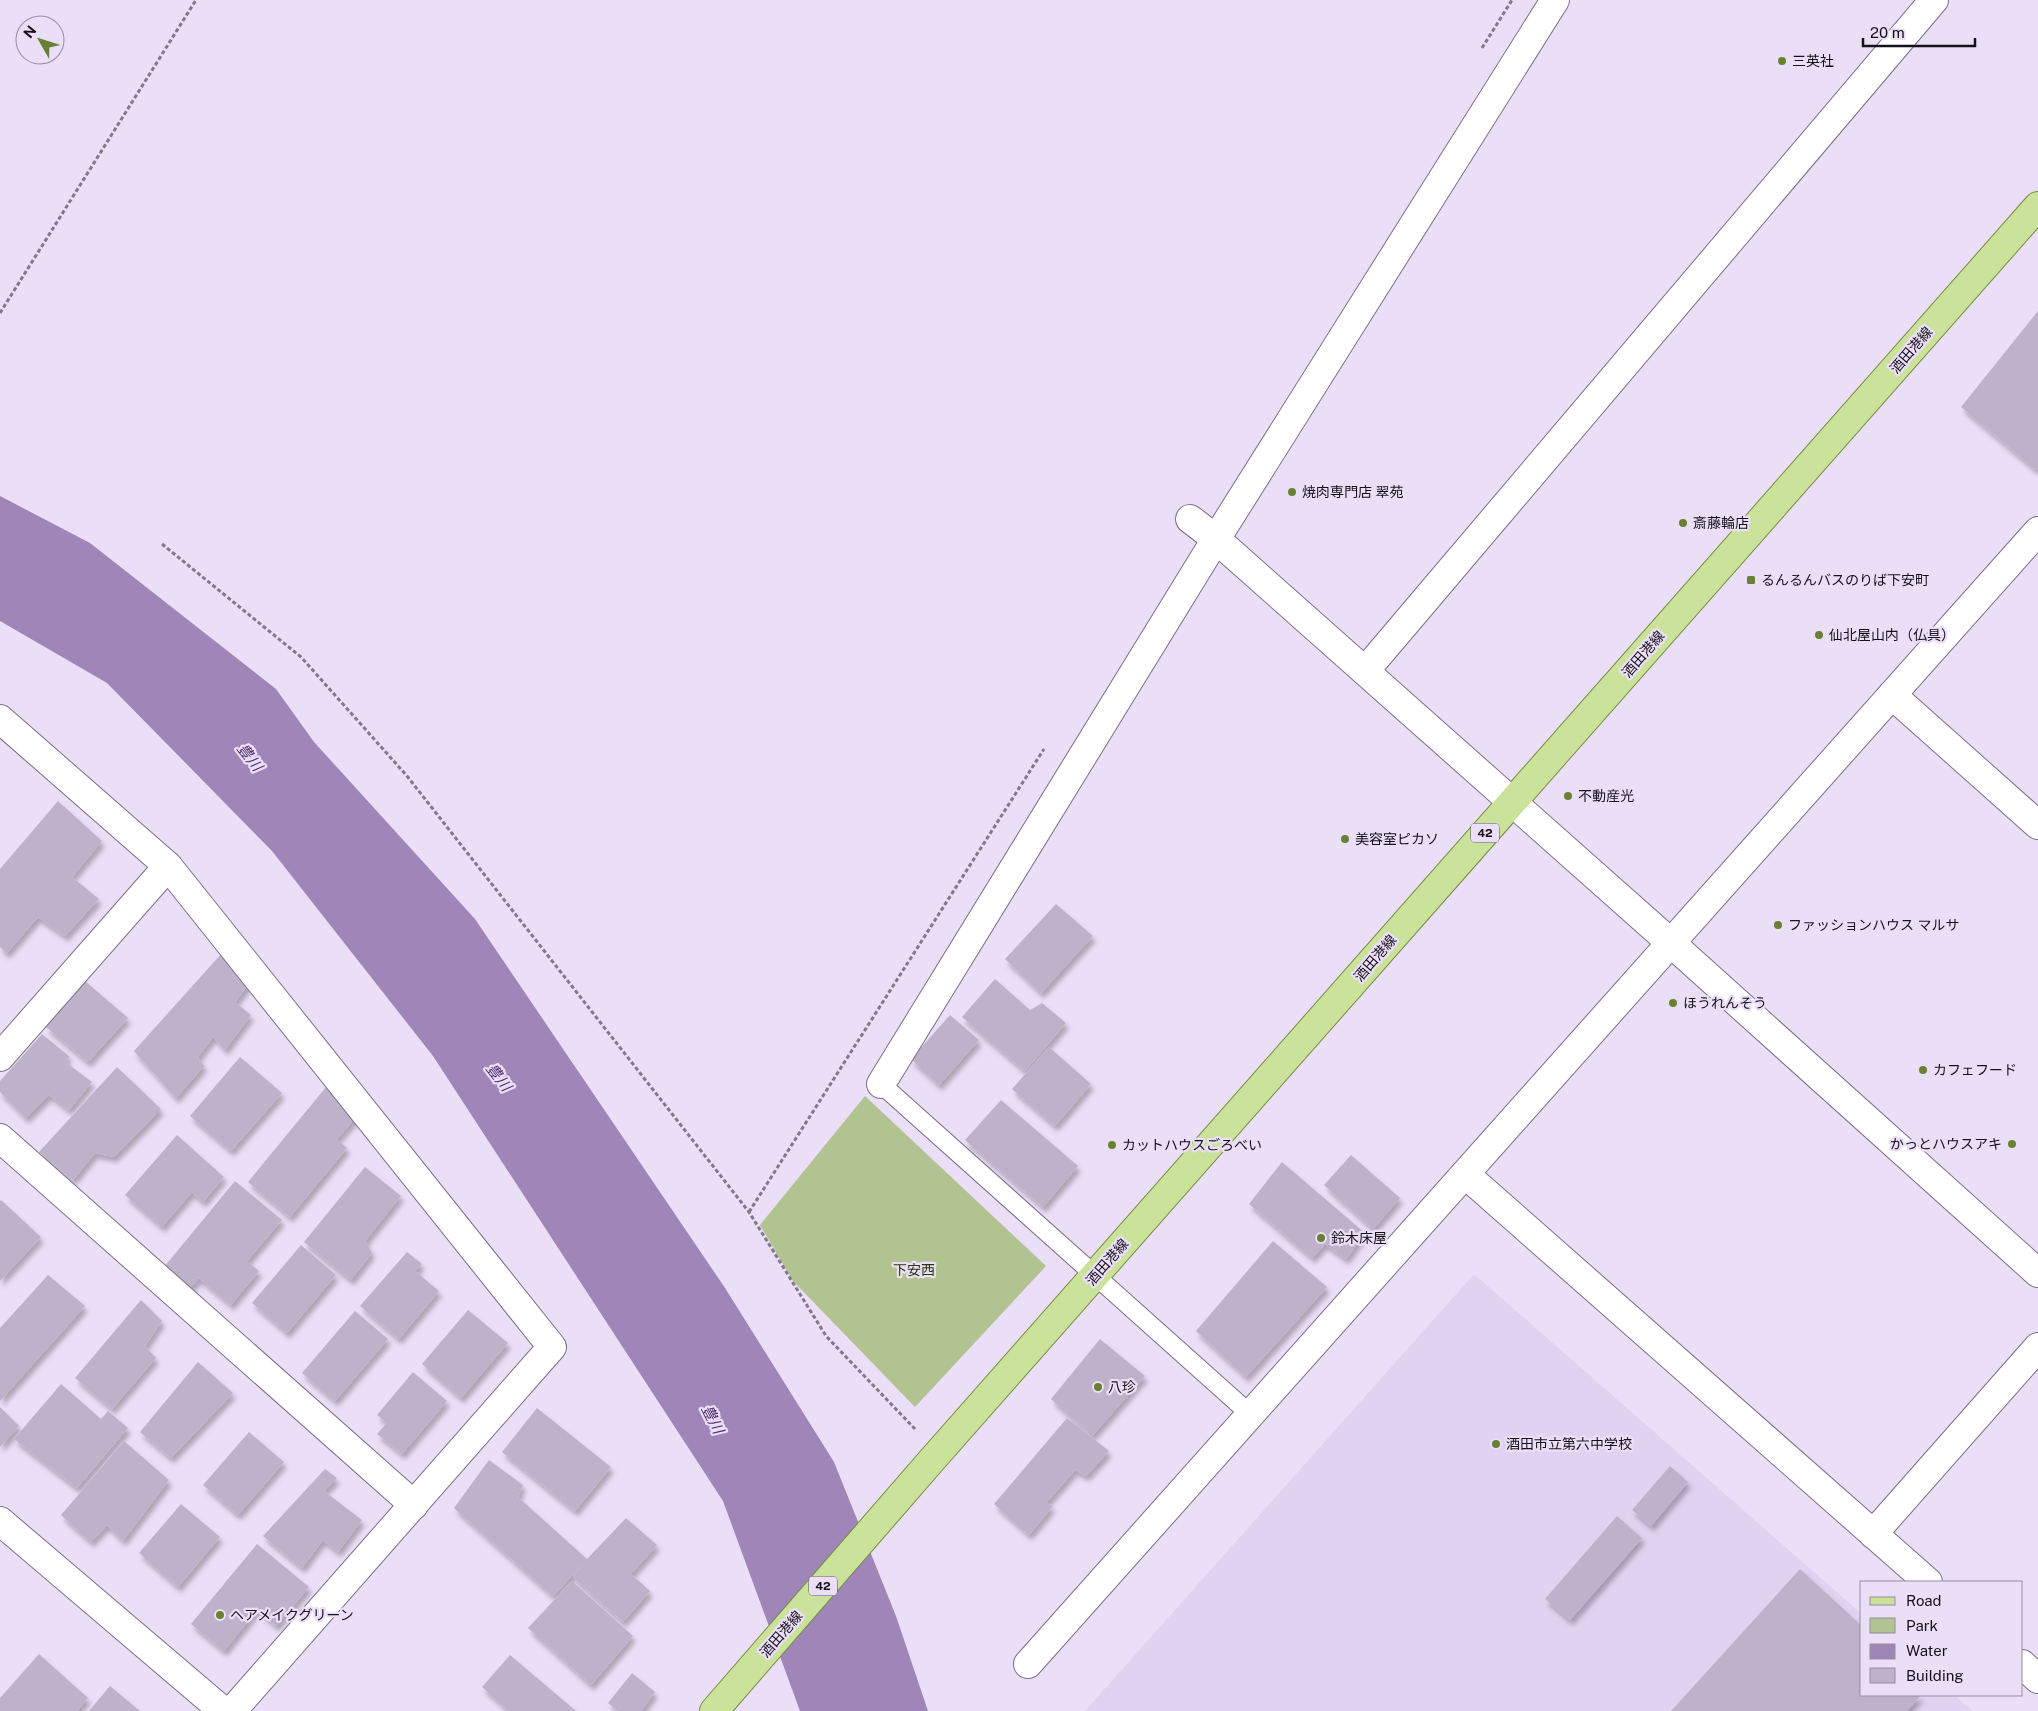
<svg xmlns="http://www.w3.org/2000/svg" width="2038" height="1711" font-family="'Public Sans','Noto Sans JP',sans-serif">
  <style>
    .built { fill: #e2d2f1 }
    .green { fill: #b0c390 }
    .water { fill: #a085b8 }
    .building { fill: #beb2ca; filter: url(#shadow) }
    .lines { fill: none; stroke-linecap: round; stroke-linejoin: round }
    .lane-casing { stroke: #7b7085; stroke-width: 20 }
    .street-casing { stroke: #7b7085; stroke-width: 30 }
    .secondary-casing { stroke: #7b7085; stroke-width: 30 }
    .primary-casing { stroke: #758c42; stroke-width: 30 }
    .path { stroke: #817989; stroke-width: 3; stroke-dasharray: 4 2.5; stroke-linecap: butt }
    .lane { stroke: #fff; stroke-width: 18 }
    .street { stroke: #fff; stroke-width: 28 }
    .secondary { stroke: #fff; stroke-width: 28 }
    .primary { stroke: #cbe29b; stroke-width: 28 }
    .poi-dot { fill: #678032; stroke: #ebdff7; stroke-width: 2 }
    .labels { text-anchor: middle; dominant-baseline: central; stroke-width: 4.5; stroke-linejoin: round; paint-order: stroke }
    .shield { fill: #ebdff7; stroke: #554f5c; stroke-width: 1 }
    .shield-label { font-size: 12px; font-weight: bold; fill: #151119 }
    .poi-label { font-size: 14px; fill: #151119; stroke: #ebdff7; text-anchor: start }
    .street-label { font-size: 14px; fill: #151119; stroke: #ebdff7 }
    .park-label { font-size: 14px; fill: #2a360c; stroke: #ebdff7 }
    .water-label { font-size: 15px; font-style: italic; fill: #4f2b6a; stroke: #ebdff7 }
  </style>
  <defs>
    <filter id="shadow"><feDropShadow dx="3" dy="5.5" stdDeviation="2.5" flood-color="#0004"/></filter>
  </defs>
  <rect width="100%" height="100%" fill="#ebdff7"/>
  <!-- built -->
  <polygon class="built" points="1474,1274 1862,1614 1862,1695 1954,1695 1973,1711 1085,1711"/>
  <!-- green -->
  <polygon class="green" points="865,1096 1046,1266 915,1407 793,1281 760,1225"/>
  <!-- water -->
  <polygon class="water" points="0,496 90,543 276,689 314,742 475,919 725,1288 834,1462 896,1616 928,1711 800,1711 723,1501 433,1056 272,851 107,683 0,621"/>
  <!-- building -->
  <g class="building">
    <polygon points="2038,311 2038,467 2036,470 1961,407"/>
    <polygon points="58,801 102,841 72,877 99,899 65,936 38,917 7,953 0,947 0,869"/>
    <polygon points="1056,904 1093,936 1041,993 1005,959"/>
    <polygon points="222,953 255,976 235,1002 251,1015 225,1050 213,1037 198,1057 204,1066 176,1098 134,1051"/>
    <polygon points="995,979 1030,1010 1042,1003 1066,1023 1025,1071 962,1017"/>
    <polygon points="85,981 128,1018 88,1062 46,1027"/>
    <polygon points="950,1015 979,1040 939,1085 911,1059"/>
    <polygon points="42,1034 70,1057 64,1061 92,1082 69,1110 49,1095 26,1118 0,1092 0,1081"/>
    <polygon points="1049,1047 1091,1084 1055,1126 1012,1089"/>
    <polygon points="240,1057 282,1093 231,1151 190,1116"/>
    <polygon points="117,1067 161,1109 114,1157 95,1153 73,1180 39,1152"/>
    <polygon points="326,1087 359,1114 337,1139 347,1148 290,1217 248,1182"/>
    <polygon points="1001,1100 1078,1166 1043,1207 965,1140"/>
    <polygon points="177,1135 224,1177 203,1202 192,1192 162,1227 125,1195"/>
    <polygon points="1351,1155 1400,1198 1373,1229 1324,1185"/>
    <polygon points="1282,1162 1365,1233 1346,1259 1325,1244 1312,1258 1249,1204"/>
    <polygon points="365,1167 401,1196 365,1241 372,1253 351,1280 304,1242"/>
    <polygon points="235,1181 282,1220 247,1261 259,1271 231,1305 199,1278 190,1288 164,1267"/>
    <polygon points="1,1200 41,1237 0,1281 0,1201"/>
    <polygon points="1273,1241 1327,1287 1246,1377 1196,1331"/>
    <polygon points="301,1245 336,1275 287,1333 252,1303"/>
    <polygon points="407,1252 422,1264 415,1271 439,1291 399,1339 360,1306"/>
    <polygon points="48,1275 85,1306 0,1401 0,1328"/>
    <polygon points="141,1300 162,1321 145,1346 156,1358 112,1409 75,1378"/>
    <polygon points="468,1310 508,1343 461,1398 422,1364"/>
    <polygon points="355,1311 388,1339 335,1401 302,1373"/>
    <polygon points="1100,1339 1145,1376 1092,1436 1051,1399"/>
    <polygon points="198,1362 233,1393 171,1458 140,1432"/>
    <polygon points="413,1372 447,1401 402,1454 377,1434 387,1423 377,1415"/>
    <polygon points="61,1384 101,1419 108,1411 128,1428 77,1488 14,1439"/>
    <polygon points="0,1407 19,1426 0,1447"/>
    <polygon points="537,1408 611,1467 575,1511 502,1452"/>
    <polygon points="1067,1418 1109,1451 1086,1476 1075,1470 1046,1503 1053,1506 1029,1535 994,1504"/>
    <polygon points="249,1432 284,1462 238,1515 203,1485"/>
    <polygon points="124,1441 169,1480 123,1541 107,1525 91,1542 61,1515"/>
    <polygon points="489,1460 523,1485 518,1497 587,1559 626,1518 657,1545 631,1574 650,1591 623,1622 573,1577 584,1563 553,1596 454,1508"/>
    <polygon points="1670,1466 1688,1482 1651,1526 1632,1510"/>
    <polygon points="325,1469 337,1478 324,1491 362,1520 338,1552 323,1540 302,1568 263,1536"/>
    <polygon points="181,1504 220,1537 178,1587 139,1553"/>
    <polygon points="1617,1516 1642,1538 1570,1620 1545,1599"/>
    <polygon points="257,1544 309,1587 276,1626 257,1610 224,1651 191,1624"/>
    <polygon points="1800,1569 1862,1626 1862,1695 1921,1695 1907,1711 1671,1711"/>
    <polygon points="572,1581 633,1636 591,1685 528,1628"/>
    <polygon points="39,1654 88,1698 77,1711 0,1711 0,1698"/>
    <polygon points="510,1655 576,1711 509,1711 482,1687"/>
    <polygon points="632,1673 655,1692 641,1711 618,1711 608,1703"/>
    <polygon points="110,1686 140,1711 89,1711"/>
  </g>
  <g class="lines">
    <defs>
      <polyline id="lane" points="881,1084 1250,1414"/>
      <g id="street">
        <polyline points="1190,519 1216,539 1671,943 2038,1273"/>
        <polyline points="1365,671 1934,0"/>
        <polyline points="1892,695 2038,825"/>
        <polyline points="0,719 168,866 552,1347 232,1711"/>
        <polyline points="0,1057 168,866"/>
        <polyline points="881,1084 1216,539 1555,0"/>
        <polyline points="0,1138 414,1505"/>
        <polyline points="1465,1174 1928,1582"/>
        <polyline points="1873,1534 2038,1347"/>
        <polyline points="1028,1664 2038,531"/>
        <polyline points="2022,1664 2038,1679"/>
      </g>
      <polyline id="secondary" points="0,1521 223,1711"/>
      <polyline id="primary" points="714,1711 931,1461 2038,206"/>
    </defs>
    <!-- lane casing -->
    <use href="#lane" class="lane-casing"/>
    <!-- street casing -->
    <use href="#street" class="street-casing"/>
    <!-- secondary casing -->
    <use href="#secondary" class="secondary-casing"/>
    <!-- primary casing -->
    <use href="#primary" class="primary-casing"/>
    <!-- path -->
    <g class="path">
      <polyline points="1482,48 1512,0"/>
      <polyline points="0,313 196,0"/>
      <polyline points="162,544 301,657 407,776 749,1212 826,1336 915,1429"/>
      <polyline points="749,1212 1044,749"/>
    </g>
    <!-- lane -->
    <use href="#lane" class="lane"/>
    <!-- street -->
    <use href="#street" class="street"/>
    <!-- secondary -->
    <use href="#secondary" class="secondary"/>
    <!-- primary -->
    <use href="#primary" class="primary"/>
  </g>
  <!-- markers -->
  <g class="poi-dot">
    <circle cx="1782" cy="61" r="5"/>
    <circle cx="1292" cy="492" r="5"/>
    <circle cx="1683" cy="523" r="5"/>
    <rect x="1746" y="575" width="10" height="10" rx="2.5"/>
    <circle cx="1819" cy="635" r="5"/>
    <circle cx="1568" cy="796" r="5"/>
    <circle cx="1345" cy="839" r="5"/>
    <circle cx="1778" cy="925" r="5"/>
    <circle cx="1673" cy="1003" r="5"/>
    <circle cx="1923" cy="1070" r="5"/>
    <circle cx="2012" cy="1144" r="5"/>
    <circle cx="1112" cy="1145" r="5"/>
    <circle cx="1321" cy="1238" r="5"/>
    <circle cx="1098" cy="1387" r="5"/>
    <circle cx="1496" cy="1444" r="5"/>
    <circle cx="220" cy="1615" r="5"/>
  </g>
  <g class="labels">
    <!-- shield labels -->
    <g class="shield">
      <rect x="1471" y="823.5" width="28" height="19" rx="4"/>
      <rect x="809" y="1576.5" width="28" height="19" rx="4"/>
    </g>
    <g class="shield-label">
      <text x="1485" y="833">42</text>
      <text x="823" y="1586">42</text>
    </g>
    <!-- poi labels -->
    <g class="poi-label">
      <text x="1792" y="61">三英社</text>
      <text x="1302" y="492">焼肉専門店 翠苑</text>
      <text x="1693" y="523">斎藤輪店</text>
      <text x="1761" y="580">るんるんバスのりば下安町</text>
      <text x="1829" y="635">仙北屋山内（仏具）</text>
      <text x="1578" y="796">不動産光</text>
      <text x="1355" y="839">美容室ピカソ</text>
      <text x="1788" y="925">ファッションハウス マルサ</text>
      <text x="1683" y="1003">ほうれんそう</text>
      <text x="1933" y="1070">カフェフード</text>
      <text x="2002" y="1144" text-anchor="end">かっとハウスアキ</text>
      <text x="1122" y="1145">カットハウスごろべい</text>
      <text x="1331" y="1238">鈴木床屋</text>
      <text x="1108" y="1387">八珍</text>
      <text x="1506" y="1444">酒田市立第六中学校</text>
      <text x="230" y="1615">ヘアメイクグリーン</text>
    </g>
    <!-- street labels -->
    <g class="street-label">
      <text transform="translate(1911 350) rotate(-49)">酒田港線</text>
      <text transform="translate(1643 654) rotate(-49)">酒田港線</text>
      <text transform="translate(1375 958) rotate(-49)">酒田港線</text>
      <text transform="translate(1107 1262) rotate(-49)">酒田港線</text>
      <text transform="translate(781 1634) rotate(-49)">酒田港線</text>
    </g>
    <!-- park labels -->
    <g class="park-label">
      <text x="914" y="1270">下安西</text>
    </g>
    <!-- water labels -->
    <g class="water-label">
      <text transform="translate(250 757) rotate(52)">豊川</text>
      <text transform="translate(499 1077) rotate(52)">豊川</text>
      <text transform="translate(713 1419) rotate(63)">豊川</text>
    </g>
  </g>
  <!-- legend -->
  <rect x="1860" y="1581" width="162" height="115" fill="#ebdff7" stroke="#958d9e"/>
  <rect x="1870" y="1597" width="25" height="8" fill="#cbe29b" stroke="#958d9e"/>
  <text x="1906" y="1606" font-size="15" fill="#151119">Road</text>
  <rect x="1870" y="1618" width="25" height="15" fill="#b0c390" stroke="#958d9e"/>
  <text x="1906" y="1631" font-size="15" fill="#151119">Park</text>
  <rect x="1870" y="1644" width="25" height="15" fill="#a085b8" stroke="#958d9e"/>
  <text x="1906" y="1656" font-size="15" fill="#151119">Water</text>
  <rect x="1870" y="1668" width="25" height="15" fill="#beb2ca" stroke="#958d9e"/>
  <text x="1906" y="1681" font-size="15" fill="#151119">Building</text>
  <!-- north arrow -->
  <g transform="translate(40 40) rotate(309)"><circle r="24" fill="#ebdff7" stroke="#958d9e"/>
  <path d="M0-4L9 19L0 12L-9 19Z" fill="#678032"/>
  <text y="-8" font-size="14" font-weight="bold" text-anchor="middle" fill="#151119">N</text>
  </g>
  <!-- scale -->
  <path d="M1863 38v8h112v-8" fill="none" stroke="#151119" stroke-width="2.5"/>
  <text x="1870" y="38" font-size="15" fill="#151119" stroke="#ebdff7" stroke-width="4" paint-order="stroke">20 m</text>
</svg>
